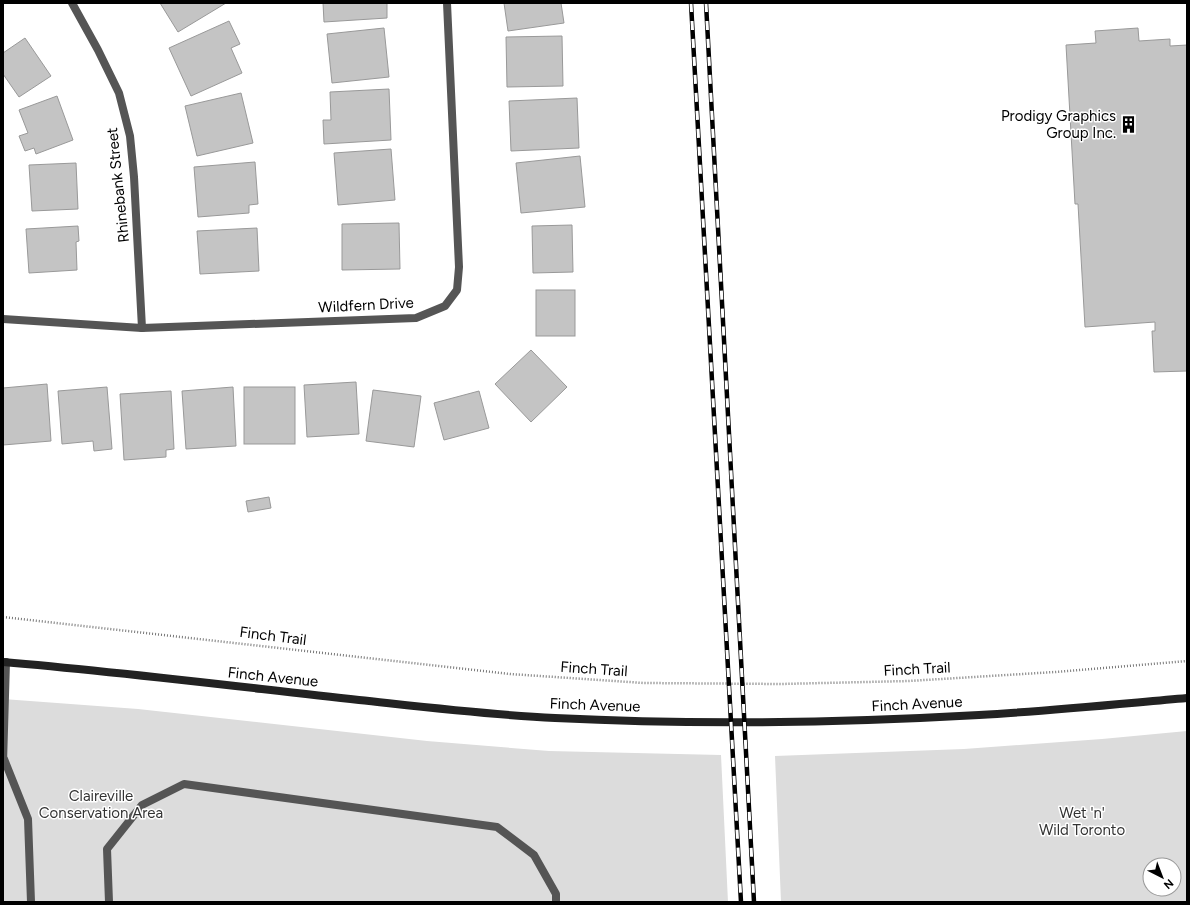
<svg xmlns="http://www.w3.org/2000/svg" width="1190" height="905" font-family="Figtree,sans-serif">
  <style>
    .green { fill: #dcdcdc; fill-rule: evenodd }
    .building { fill: #c4c4c4; stroke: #999 }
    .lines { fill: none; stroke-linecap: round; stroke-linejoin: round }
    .path { stroke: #777; stroke-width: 2.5; stroke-dasharray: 1 2; stroke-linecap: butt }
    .lane { stroke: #555; stroke-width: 8 }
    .street { stroke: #555; stroke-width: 8 }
    .secondary { stroke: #222; stroke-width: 8 }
    .rail-casing { stroke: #000; stroke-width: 4.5 }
    .rail { stroke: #fff; stroke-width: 3; stroke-dasharray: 9; stroke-linecap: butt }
    .labels { text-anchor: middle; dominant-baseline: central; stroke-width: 3; stroke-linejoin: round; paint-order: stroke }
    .poi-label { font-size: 15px; fill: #000; stroke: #fff; text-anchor: end }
    .street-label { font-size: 15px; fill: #000; stroke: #fff }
    .park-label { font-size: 15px; fill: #333; stroke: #fff }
  </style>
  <rect width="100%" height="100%" fill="#fff"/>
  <!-- green -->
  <g class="green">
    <polygon points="3,699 138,709 427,741 549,751 721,755 728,902 3,902"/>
    <path d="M 1187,731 L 1187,902 L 781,902 L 775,756 L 964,749 L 1102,739 ZM 1150,865 L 1174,865 L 1174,889 L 1150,889 Z"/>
  </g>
  <!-- building -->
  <g class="building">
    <polygon points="160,3 226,3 178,32"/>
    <polygon points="323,3 387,3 387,18 324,22"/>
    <polygon points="504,3 561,3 564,23 508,31"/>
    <polygon points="229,21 240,44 231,48 242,73 191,96 169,48"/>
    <polygon points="384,28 389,77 332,83 327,34"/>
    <polygon points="1138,28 1139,41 1170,39 1170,46 1187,45 1187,371 1154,372 1152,331 1155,331 1155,322 1085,327 1078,204 1075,204 1066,45 1096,43 1095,31"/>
    <polygon points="562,36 563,86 507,87 506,37"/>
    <polygon points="25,38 51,76 19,97 3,74 3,53"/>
    <polygon points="389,89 391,140 324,144 323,120 331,120 330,92"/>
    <polygon points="241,93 253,143 197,156 185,106"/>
    <polygon points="57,96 73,140 36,154 34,148 25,151 19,136 28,133 19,110"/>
    <polygon points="577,98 579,148 511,151 509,101"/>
    <polygon points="391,149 395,200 338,205 334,153"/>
    <polygon points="580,156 585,207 521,213 516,163"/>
    <polygon points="255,162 258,204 249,205 249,213 198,217 194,167"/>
    <polygon points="76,163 78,209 32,211 29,165"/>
    <polygon points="399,223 400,269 342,270 342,224"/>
    <polygon points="572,225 573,272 533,273 532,226"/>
    <polygon points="78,226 79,241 76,242 77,270 29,273 26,229"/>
    <polygon points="257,228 259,271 200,274 197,231"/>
    <rect x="536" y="290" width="39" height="46"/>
    <polygon points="531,350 567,387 531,422 495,384"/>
    <polygon points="356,382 359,434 307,437 304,385"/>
    <polygon points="47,384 51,441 3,445 3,388"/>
    <polygon points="107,387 112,449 94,451 93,441 62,444 58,391"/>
    <polygon points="233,387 236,446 186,449 182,391"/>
    <rect x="244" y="387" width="51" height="57"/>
    <polygon points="373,390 421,396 414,447 366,441"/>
    <polygon points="171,391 174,449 166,450 166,457 124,460 120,394"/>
    <polygon points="479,391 489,428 444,440 434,403"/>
    <polygon points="269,497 271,508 248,512 246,501"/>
  </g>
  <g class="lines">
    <!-- path -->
    <polyline class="path" points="3,617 510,674 644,683 781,684 909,681 1055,672 1187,661"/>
    <!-- lane -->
    <g class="lane">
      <polyline points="4,759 28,819 31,902"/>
      <polyline points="3,763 6,662"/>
      <polyline points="109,902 107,849 142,805 184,784 497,827 534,855 556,894 556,902"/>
    </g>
    <!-- street -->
    <g class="street">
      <polyline points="72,3 98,50 119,93 130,136 134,177 142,328"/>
      <polyline points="3,319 142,328 416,318 445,306 457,290 459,267 447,3"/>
    </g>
    <!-- secondary -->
    <path class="secondary" d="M 3,662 C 122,672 241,687 359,700 C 424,707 490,715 555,718 C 696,725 838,723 979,715 C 1048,711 1118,704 1187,698"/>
    <defs>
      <g id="rail">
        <polyline points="691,3 741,902"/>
        <polyline points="706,3 754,902"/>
      </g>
    </defs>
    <!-- rail casing -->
    <use href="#rail" class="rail-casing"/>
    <!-- rail -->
    <use href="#rail" class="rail"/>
  </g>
  <!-- icons -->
  <defs>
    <symbol id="building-bare" viewBox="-9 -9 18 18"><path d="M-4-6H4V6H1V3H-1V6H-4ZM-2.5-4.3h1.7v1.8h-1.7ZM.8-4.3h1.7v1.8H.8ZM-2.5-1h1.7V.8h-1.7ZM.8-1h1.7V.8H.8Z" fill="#000" stroke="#fff" stroke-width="2.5" paint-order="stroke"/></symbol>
  </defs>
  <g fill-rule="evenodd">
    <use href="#building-bare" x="1116" y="112" width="25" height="25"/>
  </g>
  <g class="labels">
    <!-- poi labels -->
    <g class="poi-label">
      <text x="1116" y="116">Prodigy Graphics<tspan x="1116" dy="17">Group Inc.</tspan></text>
    </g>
    <!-- street labels -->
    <g class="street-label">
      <text transform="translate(118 185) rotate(-96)">Rhinebank Street</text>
      <text transform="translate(366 305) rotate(-3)">Wildfern Drive</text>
      <text transform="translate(273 636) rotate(7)">Finch Trail</text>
      <text transform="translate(594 669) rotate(4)">Finch Trail</text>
      <text transform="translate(917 669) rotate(-3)">Finch Trail</text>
      <text transform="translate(273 677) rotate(6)">Finch Avenue</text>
      <text transform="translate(917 704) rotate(-3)">Finch Avenue</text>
      <text transform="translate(595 705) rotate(2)">Finch Avenue</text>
    </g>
    <!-- park labels -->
    <g class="park-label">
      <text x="101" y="796">Claireville<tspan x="101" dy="17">Conservation Area</tspan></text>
      <text x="1082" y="813">Wet 'n'<tspan x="1082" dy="17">Wild Toronto</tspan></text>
    </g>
  </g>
  <!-- border -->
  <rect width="1190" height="905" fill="none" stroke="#000000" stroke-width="8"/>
  <!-- north arrow -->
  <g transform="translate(1162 877) rotate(138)"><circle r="19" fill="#ffffff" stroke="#999999"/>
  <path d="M0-3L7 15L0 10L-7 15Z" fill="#000000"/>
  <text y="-6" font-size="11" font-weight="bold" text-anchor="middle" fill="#000000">N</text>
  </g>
</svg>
